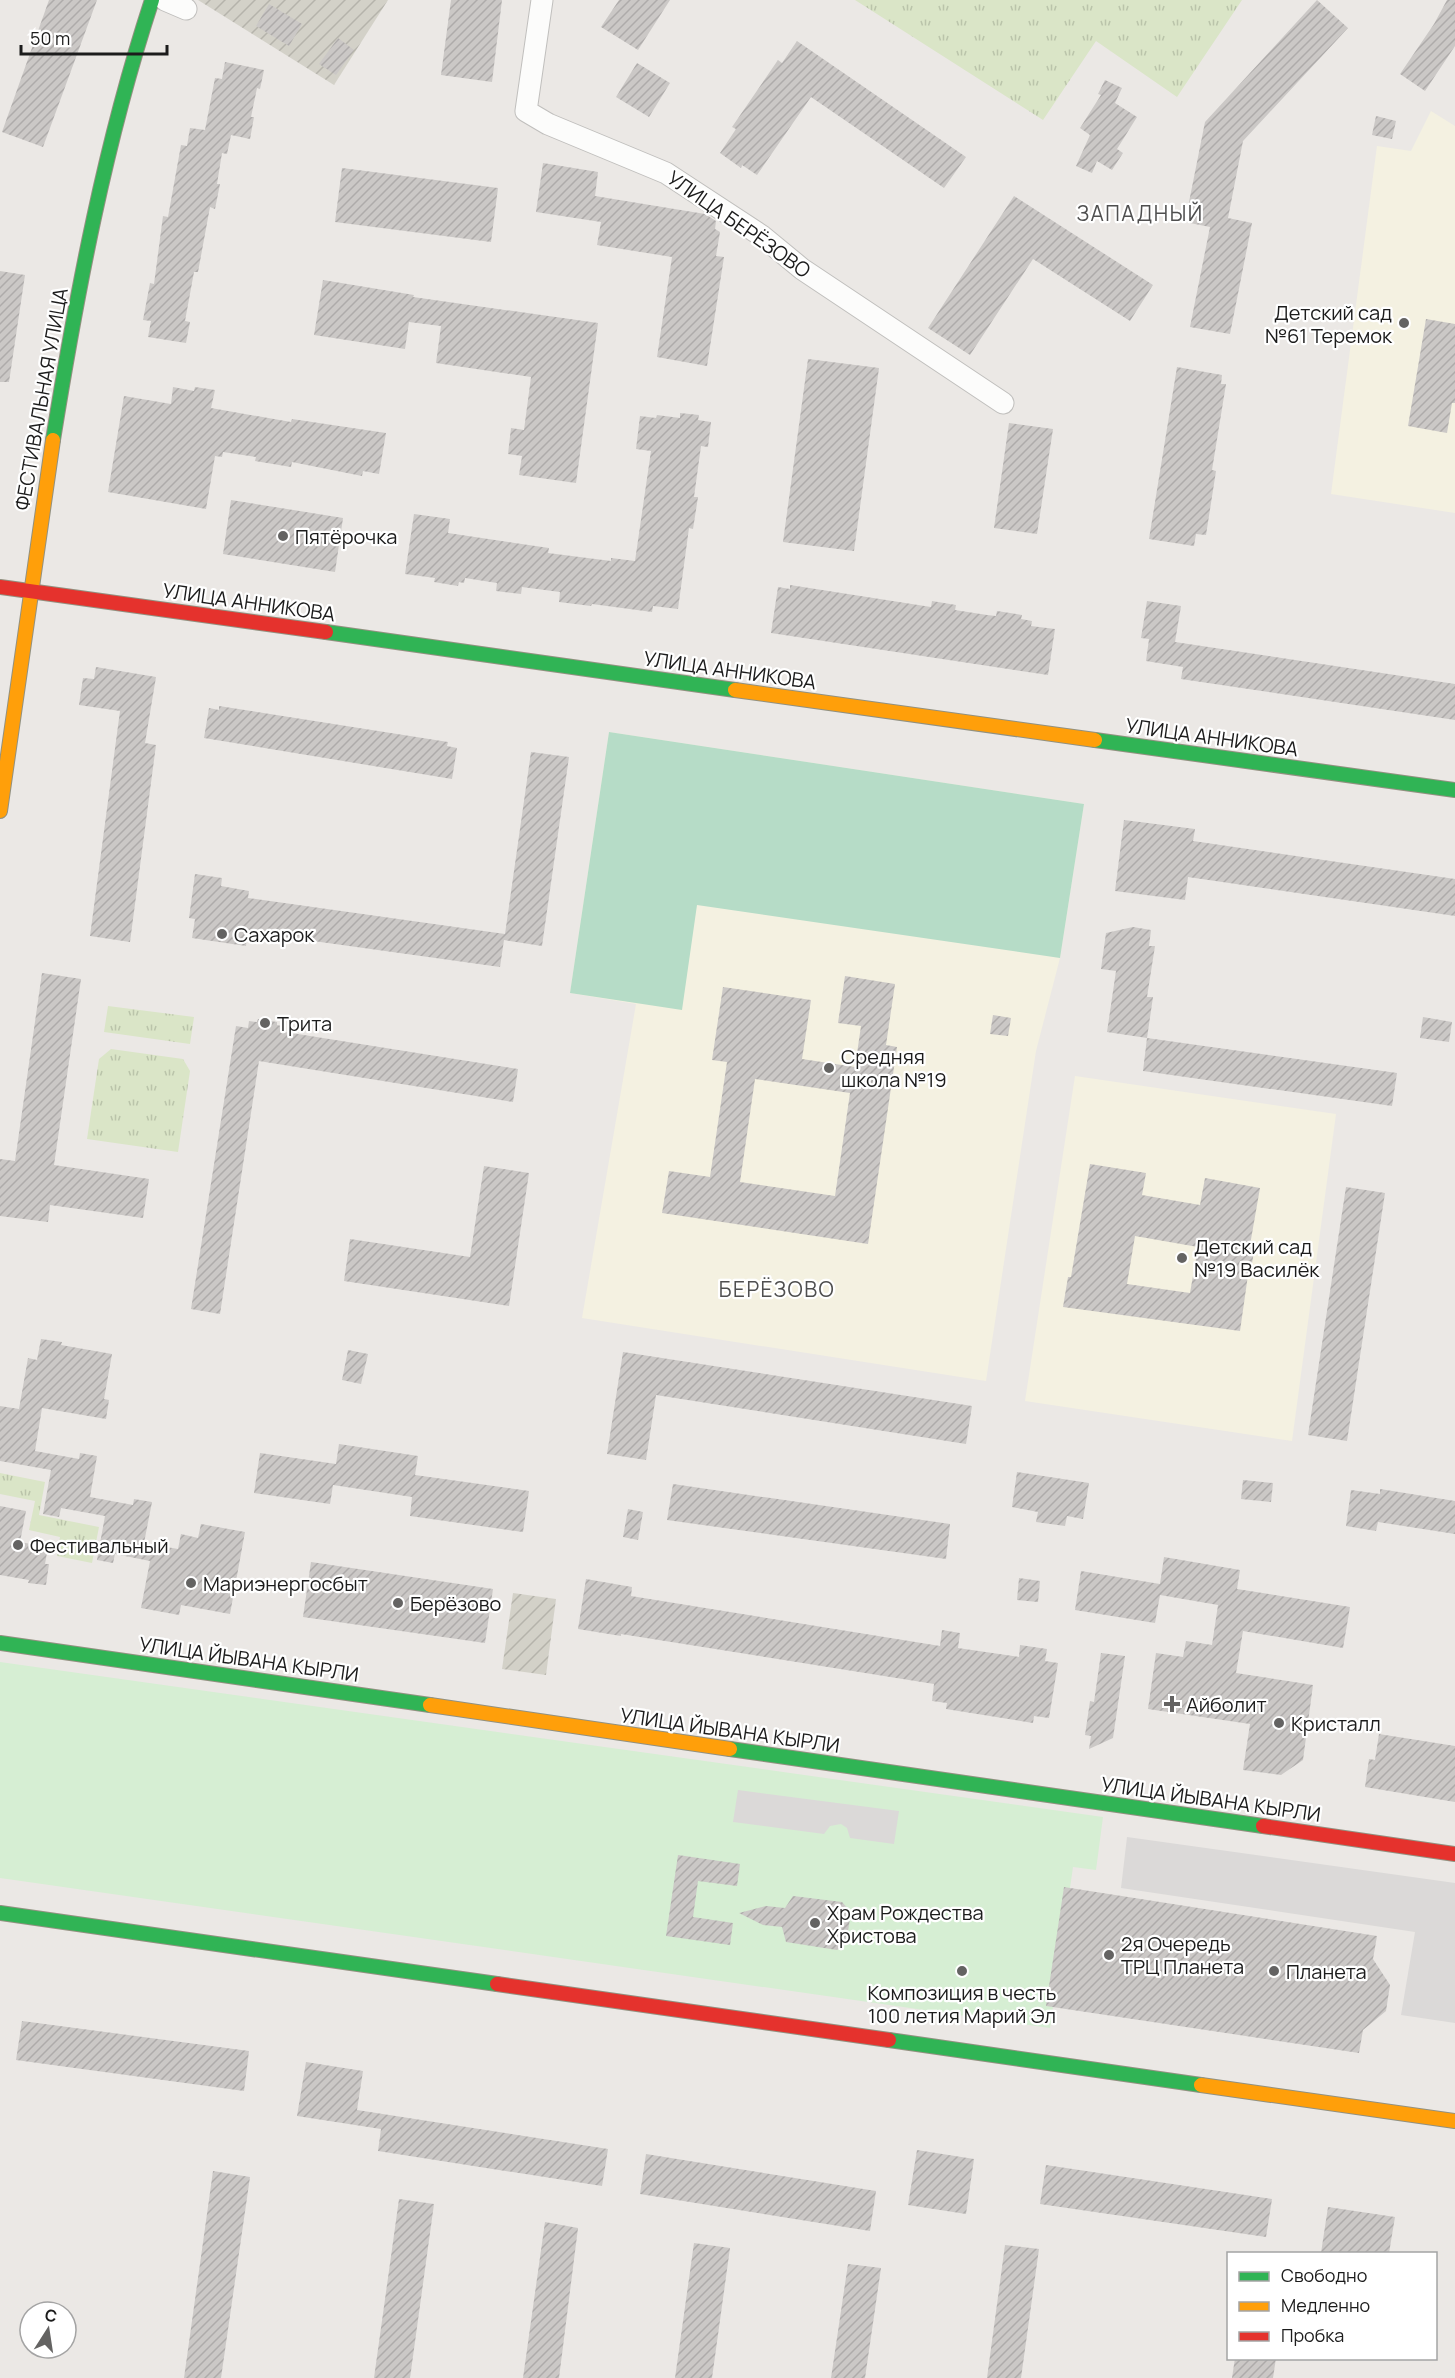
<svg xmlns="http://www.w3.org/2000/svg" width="1455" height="2378" font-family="Manrope,sans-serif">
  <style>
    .education { fill: #f4f1e1 }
    .construction { fill: url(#construction-furrows) }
    .grass { fill: url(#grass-tufts) }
    .park { fill: #d6eed3 }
    .pitch { fill: #b6dcc7 }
    .parking { fill: #dbd9d8 }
    .building { fill: url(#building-hatch); fill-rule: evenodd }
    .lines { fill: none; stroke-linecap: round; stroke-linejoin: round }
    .street-casing { stroke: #c0bfbd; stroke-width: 23 }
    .fast-casing { stroke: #929180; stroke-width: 16 }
    .slow-casing { stroke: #929180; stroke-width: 16 }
    .jam-casing { stroke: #929180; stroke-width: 16 }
    .street { stroke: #fcfcfb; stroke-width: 21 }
    .fast { stroke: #30b455; stroke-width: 14 }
    .slow { stroke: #ff9f0a; stroke-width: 14 }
    .jam { stroke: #e5322d; stroke-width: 14 }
    .poi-dot { fill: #646362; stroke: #fff; stroke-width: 2 }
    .labels { text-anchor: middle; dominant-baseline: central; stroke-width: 4.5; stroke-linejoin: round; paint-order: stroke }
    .street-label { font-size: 20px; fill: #1c1c1c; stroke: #fff }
    .poi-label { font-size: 20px; fill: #1c1c1c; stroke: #fff; text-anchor: start }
    .neighbourhood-label { font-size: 21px; letter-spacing: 1.5px; fill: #4f4f4f; stroke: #fff }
  </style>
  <defs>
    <pattern id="construction-furrows" width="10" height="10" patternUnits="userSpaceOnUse" patternTransform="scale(1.5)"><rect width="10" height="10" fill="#d3d1c8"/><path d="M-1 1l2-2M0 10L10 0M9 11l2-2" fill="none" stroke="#b5b3ab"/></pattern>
    <pattern id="grass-tufts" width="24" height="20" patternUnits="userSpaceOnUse" patternTransform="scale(1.5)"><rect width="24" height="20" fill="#dae5c7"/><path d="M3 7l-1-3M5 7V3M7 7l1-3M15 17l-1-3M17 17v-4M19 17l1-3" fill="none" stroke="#bac4aa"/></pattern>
    <pattern id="building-hatch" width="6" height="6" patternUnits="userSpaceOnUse" patternTransform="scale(1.5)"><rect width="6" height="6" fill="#cbc8c6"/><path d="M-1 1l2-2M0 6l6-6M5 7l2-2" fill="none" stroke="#aeabaa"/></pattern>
  </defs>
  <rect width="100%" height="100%" fill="#ebe8e5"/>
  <!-- education -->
  <g class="education">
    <polygon points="1431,111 1455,126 1455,513 1331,494 1377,146 1411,151"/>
    <polygon points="609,732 1084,804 1060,958 1036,1051 986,1381 582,1318 636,1004 570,993"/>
    <polygon points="1075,1076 1336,1114 1292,1441 1025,1401"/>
  </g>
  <!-- construction -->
  <g class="construction">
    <polygon points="198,0 388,0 334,85"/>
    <polygon points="513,1593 556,1599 546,1675 502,1669"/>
  </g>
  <!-- grass -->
  <g class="grass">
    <polygon points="855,0 1242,0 1177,97 1096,41 1043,120"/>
    <polygon points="108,1006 194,1017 190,1044 104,1032"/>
    <polygon points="111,1049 183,1059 190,1071 178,1152 87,1139 99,1059"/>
    <polygon points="0,1473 45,1482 39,1515 99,1527 92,1563 57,1556 60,1537 29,1530 35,1501 0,1494"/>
  </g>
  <!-- park -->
  <polygon class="park" points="0,1662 1103,1817 1096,1870 1073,1867 1050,2028 0,1878"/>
  <!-- pitch -->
  <polygon class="pitch" points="609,732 1084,804 1060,958 697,905 682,1010 570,993"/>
  <!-- parking -->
  <g class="parking">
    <polygon points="738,1790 899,1811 894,1844 850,1838 847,1828 841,1824 830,1826 824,1834 733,1822"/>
    <polygon points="1127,1837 1455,1883 1455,2023 1401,2015 1415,1932 1121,1888"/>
  </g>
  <!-- building -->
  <g class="building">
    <polygon points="49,0 97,0 43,147 2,132"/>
    <polygon points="451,0 502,0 492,82 441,75"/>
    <polygon points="619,0 670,0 638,50 601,27"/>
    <polygon points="1317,0 1348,28 1243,141 1228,218 1252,223 1230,334 1190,327 1210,227 1185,222 1205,122"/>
    <polygon points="1447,0 1455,0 1455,46 1425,91 1400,74 1434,24"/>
    <polygon points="269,4 302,24 289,46 256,26"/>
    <polygon points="338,38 354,50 336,75 319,64"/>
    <polygon points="797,41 966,157 944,188 811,97 757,175 742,165 741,168 720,153 736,129 732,127 778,60 782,63"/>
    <polygon points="225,62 264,70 260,89 257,88 251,117 254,117 250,139 231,135 227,154 222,153 217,184 220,184 215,209 210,207 198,272 194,272 185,321 190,322 186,343 148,337 151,321 143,320 150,283 154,284 163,216 168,217 181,145 187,146 190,128 205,130 215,78 222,79"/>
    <polygon points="637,63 670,83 649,117 616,97"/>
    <polygon points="1105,80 1122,88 1115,103 1137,117 1117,149 1123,153 1112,170 1097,161 1092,173 1076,166 1090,135 1080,128 1101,95 1098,94"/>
    <polygon points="1376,116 1396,121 1392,139 1372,135"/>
    <polygon points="543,163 598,172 595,196 705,214 716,221 715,229 720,232 716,256 724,257 707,366 657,357 672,257 597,245 601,222 536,212"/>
    <polygon points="342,168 498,188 491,242 335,222"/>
    <polygon points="1014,196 1153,285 1130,321 1033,259 970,355 928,328"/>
    <polygon points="0,271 25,275 9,382 0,382"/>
    <polygon points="323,280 414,295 413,297 598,323 576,483 519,475 522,456 508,454 511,428 524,430 531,377 436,363 441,326 409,322 405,349 314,335"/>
    <polygon points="1426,319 1455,324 1455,403 1452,403 1447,433 1408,426"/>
    <polygon points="808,359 879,368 854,551 783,542"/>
    <polygon points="1177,367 1222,375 1221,384 1226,384 1212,470 1216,471 1206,535 1196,534 1194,546 1149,539"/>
    <polygon points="173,387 194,391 195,387 215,390 211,408 291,422 292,419 386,433 379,474 363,471 362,476 292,462 291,467 255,461 256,457 223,452 222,457 215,456 206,509 108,492 124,396 171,404"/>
    <polygon points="680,413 699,415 698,420 711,422 708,447 701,446 694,497 698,497 693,529 689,528 678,609 653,606 652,612 592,604 591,606 559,602 560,592 522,587 521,594 496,591 497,583 465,578 464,583 459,582 458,586 434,582 435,578 405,574 414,514 450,519 448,533 549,548 548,553 611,561 611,558 635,561 651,451 636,449 640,416 656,418 657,415 680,418"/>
    <polygon points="1009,423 1053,429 1037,534 994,528"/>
    <polygon points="231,500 343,518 335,572 223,554"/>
    <polygon points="790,585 931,607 932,601 956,605 955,610 987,615 996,616 997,611 1022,615 1021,619 1032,621 1031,626 1055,629 1048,675 771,633 778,587 790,589"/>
    <polygon points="1147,601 1181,606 1175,642 1455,684 1455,720 1181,679 1183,667 1146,661 1149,639 1141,638"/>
    <polygon points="96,667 156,677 145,743 156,745 130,942 90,936 120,711 79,705 83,678 94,679"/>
    <polygon points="219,706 448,742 447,746 457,748 452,779 204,738 209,708 219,710"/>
    <polygon points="531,752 569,757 542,946 504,940 500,967 248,932 246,946 192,938 195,919 189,918 195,874 222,878 221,886 249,891 248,898 505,934"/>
    <polygon points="1124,820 1195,829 1193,841 1455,879 1455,916 1188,877 1185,900 1115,891"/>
    <polygon points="1133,927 1151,930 1149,946 1155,946 1147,997 1153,997 1147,1038 1107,1032 1116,971 1101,969 1106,933"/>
    <polygon points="42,973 81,979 54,1165 149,1179 143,1218 50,1205 48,1222 0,1216 0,1159 15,1161"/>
    <path d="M 845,976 L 895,984 L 886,1045 L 897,1047 L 868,1244 L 662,1213 L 669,1171 L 710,1177 L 727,1062 L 712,1060 L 723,987 L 811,1000 L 802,1059 L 855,1067 L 861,1026 L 838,1023 ZM 755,1079 L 850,1093 L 835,1196 L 740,1182 Z"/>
    <polygon points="993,1015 1011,1018 1008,1036 990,1034"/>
    <polygon points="1423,1017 1452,1022 1449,1042 1420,1038"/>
    <polygon points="258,1019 277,1022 277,1025 286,1027 285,1032 518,1069 513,1102 259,1061 220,1314 191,1309 236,1026 248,1028 249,1021 257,1022"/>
    <polygon points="1147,1038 1397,1073 1392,1106 1143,1071"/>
    <path d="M 1090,1164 L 1146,1173 L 1142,1195 L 1200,1205 L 1205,1178 L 1260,1188 L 1250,1245 L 1255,1246 L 1250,1275 L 1248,1275 L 1240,1331 L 1063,1307 L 1068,1277 L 1071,1277 ZM 1135,1236 L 1198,1247 L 1190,1293 L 1127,1284 Z"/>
    <polygon points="484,1166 529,1173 509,1306 344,1281 350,1239 470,1257"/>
    <polygon points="1346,1187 1385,1193 1347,1441 1308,1435"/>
    <polygon points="41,1339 62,1342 61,1345 112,1354 104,1399 109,1400 106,1419 42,1408 35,1451 79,1459 80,1453 97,1456 90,1497 133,1505 134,1499 152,1502 144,1543 178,1549 181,1534 198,1538 201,1524 245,1532 230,1614 181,1605 179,1615 141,1608 150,1561 115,1554 113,1563 97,1560 105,1516 61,1508 59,1517 43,1514 51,1470 0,1461 0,1406 19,1409 28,1358 37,1360"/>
    <polygon points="348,1350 368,1354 361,1384 342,1380"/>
    <polygon points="623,1352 972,1406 966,1444 656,1395 646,1460 607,1454"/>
    <polygon points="339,1444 418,1456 415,1475 529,1491 523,1532 410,1516 412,1497 333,1485 330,1504 254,1493 260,1453 336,1464"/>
    <polygon points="1017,1472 1089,1483 1083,1519 1067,1516 1065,1526 1036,1522 1038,1512 1012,1507"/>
    <polygon points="1243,1480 1273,1483 1271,1502 1241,1499"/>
    <polygon points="673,1484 950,1524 946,1559 667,1520"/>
    <polygon points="1380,1489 1455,1501 1455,1534 1378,1522 1376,1531 1346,1526 1351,1490 1380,1494"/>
    <polygon points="0,1506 26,1511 20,1542 48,1547 45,1564 49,1564 46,1585 28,1583 29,1580 0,1575"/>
    <polygon points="628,1509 643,1512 638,1540 623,1537"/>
    <polygon points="1164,1557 1240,1570 1237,1589 1350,1607 1343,1648 1243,1631 1236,1673 1313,1685 1303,1760 1281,1775 1243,1770 1250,1724 1148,1709 1156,1653 1183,1657 1186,1641 1212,1645 1218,1605 1160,1595 1155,1623 1075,1610 1081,1571 1160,1584"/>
    <polygon points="311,1562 493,1589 485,1643 303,1617"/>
    <polygon points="1019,1578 1040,1581 1038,1602 1017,1600"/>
    <polygon points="586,1579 632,1587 631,1596 940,1646 942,1630 960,1633 958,1648 1019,1657 1020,1645 1047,1649 1045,1661 1058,1663 1049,1718 1034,1716 1033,1723 946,1709 947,1703 932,1701 934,1684 621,1634 621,1636 578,1629"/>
    <polygon points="1101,1653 1125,1656 1113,1738 1089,1749 1091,1736 1085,1735 1090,1701 1094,1702"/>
    <polygon points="1379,1734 1455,1746 1455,1802 1365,1787 1369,1759 1375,1760"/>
    <polygon points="678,1855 740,1864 737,1886 698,1881 693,1917 733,1923 730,1945 666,1936"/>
    <polygon points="1064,1887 1377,1936 1373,1959 1390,1985 1386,2011 1363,2030 1359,2053 1046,2006"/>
    <polygon points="793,1896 842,1902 851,1912 846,1944 837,1950 786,1942 782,1927 763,1925 739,1913 766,1906 785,1908"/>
    <polygon points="22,2021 249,2051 244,2091 16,2060"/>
    <polygon points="306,2062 363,2071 357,2110 608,2149 602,2186 378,2151 381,2129 297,2116"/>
    <polygon points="917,2150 974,2159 966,2214 908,2205"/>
    <polygon points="646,2154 876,2191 870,2231 640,2194"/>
    <polygon points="1046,2165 1272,2199 1266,2237 1040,2204"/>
    <polygon points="213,2171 250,2177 221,2378 184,2378"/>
    <polygon points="399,2199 434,2204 410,2378 374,2378"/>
    <polygon points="1328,2207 1395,2217 1389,2253 1321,2253"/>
    <polygon points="545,2222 578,2228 559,2378 523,2378"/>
    <polygon points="694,2243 730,2248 712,2378 675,2378"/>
    <polygon points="1005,2245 1039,2249 1021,2378 987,2378"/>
    <polygon points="848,2264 881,2268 865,2378 831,2378"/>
    <polygon points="1235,2358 1276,2358 1273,2378 1232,2378"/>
  </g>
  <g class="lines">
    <defs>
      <g id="street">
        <polyline points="165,0 186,9"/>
        <polyline points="542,0 526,111 548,124 666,173 762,236 802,269 1003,403"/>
      </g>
      <g id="fast">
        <path d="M 53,440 C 77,292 105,143 152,0"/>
        <polyline points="326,632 735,690"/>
        <polyline points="1095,740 1455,790"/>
        <polyline points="0,1643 430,1705"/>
        <polyline points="730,1749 1263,1826"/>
        <polyline points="0,1913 497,1984"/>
        <polyline points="889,2040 1201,2085"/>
      </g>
      <g id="slow">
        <polyline points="735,690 1095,740"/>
        <polyline points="0,811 53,440"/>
        <polyline points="430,1705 730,1749"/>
        <polyline points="1201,2085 1455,2121"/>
      </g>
      <g id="jam">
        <polyline points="0,587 326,632"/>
        <polyline points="1263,1826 1455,1854"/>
        <polyline points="497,1984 889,2040"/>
      </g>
    </defs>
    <!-- street casing -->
    <use href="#street" class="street-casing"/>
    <!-- fast casing -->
    <use href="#fast" class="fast-casing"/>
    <!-- slow casing -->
    <use href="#slow" class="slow-casing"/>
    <!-- jam casing -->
    <use href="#jam" class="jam-casing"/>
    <!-- street -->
    <use href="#street" class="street"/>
    <!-- fast -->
    <use href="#fast" class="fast"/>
    <!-- slow -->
    <use href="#slow" class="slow"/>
    <!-- jam -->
    <use href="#jam" class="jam"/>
  </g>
  <!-- markers -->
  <g class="poi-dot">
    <circle cx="1404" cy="323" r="6"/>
    <circle cx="283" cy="536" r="6"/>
    <circle cx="222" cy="934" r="6"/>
    <circle cx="265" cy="1023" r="6"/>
    <circle cx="829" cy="1068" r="6"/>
    <circle cx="1182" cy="1258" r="6"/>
    <circle cx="18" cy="1545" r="6"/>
    <circle cx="191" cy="1583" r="6"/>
    <circle cx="398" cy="1603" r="6"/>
    <path d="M1169 1695h6v6h6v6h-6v6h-6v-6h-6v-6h6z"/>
    <circle cx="1279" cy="1723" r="6"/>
    <circle cx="815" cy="1923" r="6"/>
    <circle cx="1109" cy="1955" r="6"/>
    <circle cx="962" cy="1971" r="6"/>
    <circle cx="1274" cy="1971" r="6"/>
  </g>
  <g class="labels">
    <!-- street labels -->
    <g class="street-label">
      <text transform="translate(739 224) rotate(35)">УЛИЦА БЕРЁЗОВО</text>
      <text transform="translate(41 399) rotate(-80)">ФЕСТИВАЛЬНАЯ УЛИЦА</text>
      <text transform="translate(249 602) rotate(8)">УЛИЦА АННИКОВА</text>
      <text transform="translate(730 670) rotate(8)">УЛИЦА АННИКОВА</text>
      <text transform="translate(1212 737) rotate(8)">УЛИЦА АННИКОВА</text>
      <text transform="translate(249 1659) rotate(8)">УЛИЦА ЙЫВАНА КЫРЛИ</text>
      <text transform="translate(730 1730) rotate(8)">УЛИЦА ЙЫВАНА КЫРЛИ</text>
      <text transform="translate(1211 1799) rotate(8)">УЛИЦА ЙЫВАНА КЫРЛИ</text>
    </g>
    <!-- poi labels -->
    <g class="poi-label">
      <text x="1392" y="312" text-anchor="end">Детский сад<tspan x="1392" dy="23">№61 Теремок</tspan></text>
      <text x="295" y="536">Пятёрочка</text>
      <text x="234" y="934">Сахарок</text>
      <text x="277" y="1023">Трита</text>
      <text x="841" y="1056">Средняя<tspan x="841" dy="23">школа №19</tspan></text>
      <text x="1194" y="1246">Детский сад<tspan x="1194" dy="23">№19 Василёк</tspan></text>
      <text x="30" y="1545">Фестивальный</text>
      <text x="203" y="1583">Мариэнергосбыт</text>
      <text x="410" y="1603">Берёзово</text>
      <text x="1186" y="1704">Айболит</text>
      <text x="1291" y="1723">Кристалл</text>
      <text x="827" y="1912">Храм Рождества<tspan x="827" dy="23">Христова</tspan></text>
      <text x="1121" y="1943">2я Очередь<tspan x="1121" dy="23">ТРЦ Планета</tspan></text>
      <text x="1286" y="1971">Планета</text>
      <text x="962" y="1992" text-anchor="middle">Композиция в честь<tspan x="962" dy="23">100 летия Марий Эл</tspan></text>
    </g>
    <!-- neighbourhood labels -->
    <g class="neighbourhood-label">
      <text x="1140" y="213">ЗАПАДНЫЙ</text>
      <text x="777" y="1289">БЕРЁЗОВО</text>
    </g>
  </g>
  <!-- legend -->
  <rect x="1227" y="2252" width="210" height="108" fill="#ffffff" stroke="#a4a4a4" stroke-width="1.5"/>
  <rect x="1239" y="2272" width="30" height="9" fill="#30b455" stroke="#a4a4a4" stroke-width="1.5"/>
  <text x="1281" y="2282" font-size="18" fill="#1c1c1c">Свободно</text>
  <rect x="1239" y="2302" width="30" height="9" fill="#ff9f0a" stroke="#a4a4a4" stroke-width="1.5"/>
  <text x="1281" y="2312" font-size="18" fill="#1c1c1c">Медленно</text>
  <rect x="1239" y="2332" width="30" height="9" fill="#e5322d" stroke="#a4a4a4" stroke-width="1.5"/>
  <text x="1281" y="2342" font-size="18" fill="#1c1c1c">Пробка</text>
  <!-- north arrow -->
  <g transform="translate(48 2330) rotate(12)"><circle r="28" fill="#ffffff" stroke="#a4a4a4" stroke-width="1.5"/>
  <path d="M0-4.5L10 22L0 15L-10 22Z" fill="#646362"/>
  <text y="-9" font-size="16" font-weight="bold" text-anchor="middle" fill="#1c1c1c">С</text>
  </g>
  <!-- scale -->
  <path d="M21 45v9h146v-9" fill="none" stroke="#1c1c1c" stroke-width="3"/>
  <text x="30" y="45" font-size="18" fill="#1c1c1c" stroke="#ffffff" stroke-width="4.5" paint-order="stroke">50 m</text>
</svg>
